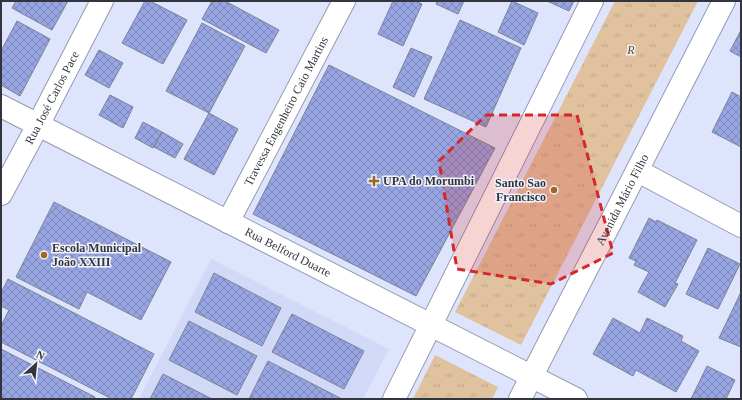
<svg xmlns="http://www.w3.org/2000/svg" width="742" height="400" font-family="'Times New Roman',serif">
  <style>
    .built { fill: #d1d9f7 }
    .park { fill: url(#park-tufts) }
    .building { fill: url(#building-cross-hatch); stroke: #7b8195 }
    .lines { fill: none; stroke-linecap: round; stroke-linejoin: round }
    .street-casing { stroke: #959ab0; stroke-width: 24 }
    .secondary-casing { stroke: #959ab0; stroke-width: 24 }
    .street { stroke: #fff; stroke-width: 22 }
    .secondary { stroke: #fff; stroke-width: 22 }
    .marked { fill: #d62828; fill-opacity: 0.2; stroke: #d62828; stroke-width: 3; stroke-dasharray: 8 5; stroke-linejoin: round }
    .poi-dot { fill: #9d6920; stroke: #f0f2fb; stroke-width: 1.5 }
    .labels { text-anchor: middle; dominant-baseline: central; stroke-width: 3; stroke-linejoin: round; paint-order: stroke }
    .park-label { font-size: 12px; font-style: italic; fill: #67471e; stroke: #f0f2fb }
    .street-label { font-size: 12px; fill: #33353e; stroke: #f0f2fb }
    .poi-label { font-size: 12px; font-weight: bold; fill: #33353e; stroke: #f0f2fb; text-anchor: start }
  </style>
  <defs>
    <pattern id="park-tufts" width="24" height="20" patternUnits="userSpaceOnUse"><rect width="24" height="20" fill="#e0c29f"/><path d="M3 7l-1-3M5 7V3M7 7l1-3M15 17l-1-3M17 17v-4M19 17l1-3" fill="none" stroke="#c1a78a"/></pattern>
    <pattern id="building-cross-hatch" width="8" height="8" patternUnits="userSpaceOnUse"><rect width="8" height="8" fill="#97a6e2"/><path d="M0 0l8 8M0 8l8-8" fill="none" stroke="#7c88b9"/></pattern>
  </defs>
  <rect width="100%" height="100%" fill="#dee4fb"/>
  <!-- built -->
  <polygon class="built" points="211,259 389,349 363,399 139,399"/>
  <!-- park -->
  <g class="park">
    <polygon points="615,1 698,1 521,345 455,312"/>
    <polygon points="435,355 498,387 492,399 413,399"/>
  </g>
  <!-- building -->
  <g class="building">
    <polygon points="16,1 68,1 52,30 12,8"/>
    <polygon points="145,1 150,1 187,20 163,64 122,43"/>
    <polygon points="212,1 225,1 279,30 266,53 202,19"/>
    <polygon points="393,1 415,1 422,4 403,46 378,34"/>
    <polygon points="437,1 464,1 458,14 436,4"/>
    <polygon points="512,1 538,13 524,45 498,32"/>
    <polygon points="547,1 574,1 569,11"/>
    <polygon points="460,20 521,48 486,127 424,99"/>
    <polygon points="17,21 50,39 20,96 1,85 1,51"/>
    <polygon points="202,23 245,46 209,113 166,91"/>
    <polygon points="741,30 741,57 730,51"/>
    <polygon points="411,48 432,57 414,97 393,87"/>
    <polygon points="99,50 123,63 109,88 85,75"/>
    <polygon points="329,65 495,148 416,296 253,214"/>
    <polygon points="732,92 741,97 741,147 712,132"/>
    <polygon points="110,95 133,107 123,128 99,115"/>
    <polygon points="209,113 238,129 214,175 184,159"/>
    <polygon points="143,122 162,132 153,148 135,138"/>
    <polygon points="162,132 183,144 175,158 154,147"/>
    <polygon points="54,202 171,262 141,320 87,292 79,309 16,277"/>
    <polygon points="649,218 656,222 657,220 697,240 675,283 678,284 665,307 638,292 649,272 634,265 636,261 629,258"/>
    <polygon points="708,248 740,264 718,309 686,294"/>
    <polygon points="214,273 281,308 262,346 195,312"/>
    <polygon points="8,279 154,354 131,399 112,399 1,342 1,326 9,310 1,306 1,293"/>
    <polygon points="741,292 741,347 719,338"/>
    <polygon points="292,314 364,351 344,389 272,352"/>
    <polygon points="613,318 640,333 647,318 683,336 681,341 699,351 676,392 636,370 633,376 593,354"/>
    <polygon points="189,321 257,356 237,395 169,360"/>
    <polygon points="1,349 95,397 94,399 1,399"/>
    <polygon points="268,361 342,399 249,399"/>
    <polygon points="707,366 735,380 726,399 691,399"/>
    <polygon points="163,374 212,399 150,399"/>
  </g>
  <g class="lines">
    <defs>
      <g id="street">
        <path id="s1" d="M 1,106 L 576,399"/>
        <polyline points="638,171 741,226"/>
        <path id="s2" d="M 1,194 L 38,125 L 102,1"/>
        <path id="s3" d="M 228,222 L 344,1"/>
      </g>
      <g id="secondary">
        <polyline points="394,399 592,1"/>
        <path id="s4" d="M 520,399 L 724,1"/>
      </g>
    </defs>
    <!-- street casing -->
    <use href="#street" class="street-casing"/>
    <!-- secondary casing -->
    <use href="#secondary" class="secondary-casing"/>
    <!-- street -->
    <use href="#street" class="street"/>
    <!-- secondary -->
    <use href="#secondary" class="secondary"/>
  </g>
  <!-- marked area -->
  <path class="marked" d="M 486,115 L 577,115 L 613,253 L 551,284 L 457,269 L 439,161 Z"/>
  <!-- markers -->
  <g class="poi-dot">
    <path d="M372 175h4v4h4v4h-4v4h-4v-4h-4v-4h4z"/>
    <circle cx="554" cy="190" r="4"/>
    <circle cx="44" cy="255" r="4"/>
  </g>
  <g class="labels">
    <!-- park labels -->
    <g class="park-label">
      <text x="631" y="50">R</text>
    </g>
    <!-- street labels -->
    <g class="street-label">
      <text stroke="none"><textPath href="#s2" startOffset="109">Rua José Carlos Pace</textPath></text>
      <text stroke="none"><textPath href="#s3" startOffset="125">Travessa Engenheiro Caio Martins</textPath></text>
      <text stroke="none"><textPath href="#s4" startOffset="224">Avenida Mário Filho</textPath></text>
      <text stroke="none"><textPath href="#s1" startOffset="322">Rua Belford Duarte</textPath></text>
    </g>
    <!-- poi labels -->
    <g class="poi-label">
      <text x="383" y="181">UPA do Morumbi</text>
      <text x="546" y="183" text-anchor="end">Santo Sao<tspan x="546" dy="14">Francisco</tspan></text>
      <text x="52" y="248">Escola Municipal<tspan x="52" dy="14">João XXIII</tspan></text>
    </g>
  </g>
  <!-- border -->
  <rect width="742" height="400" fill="none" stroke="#33353e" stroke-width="4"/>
  <!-- north arrow -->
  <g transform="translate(36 364) rotate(27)" stroke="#f0f2fb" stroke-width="3" paint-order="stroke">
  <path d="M0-3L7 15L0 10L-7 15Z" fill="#33353e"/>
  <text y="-6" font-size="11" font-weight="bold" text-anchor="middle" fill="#33353e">N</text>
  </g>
</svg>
